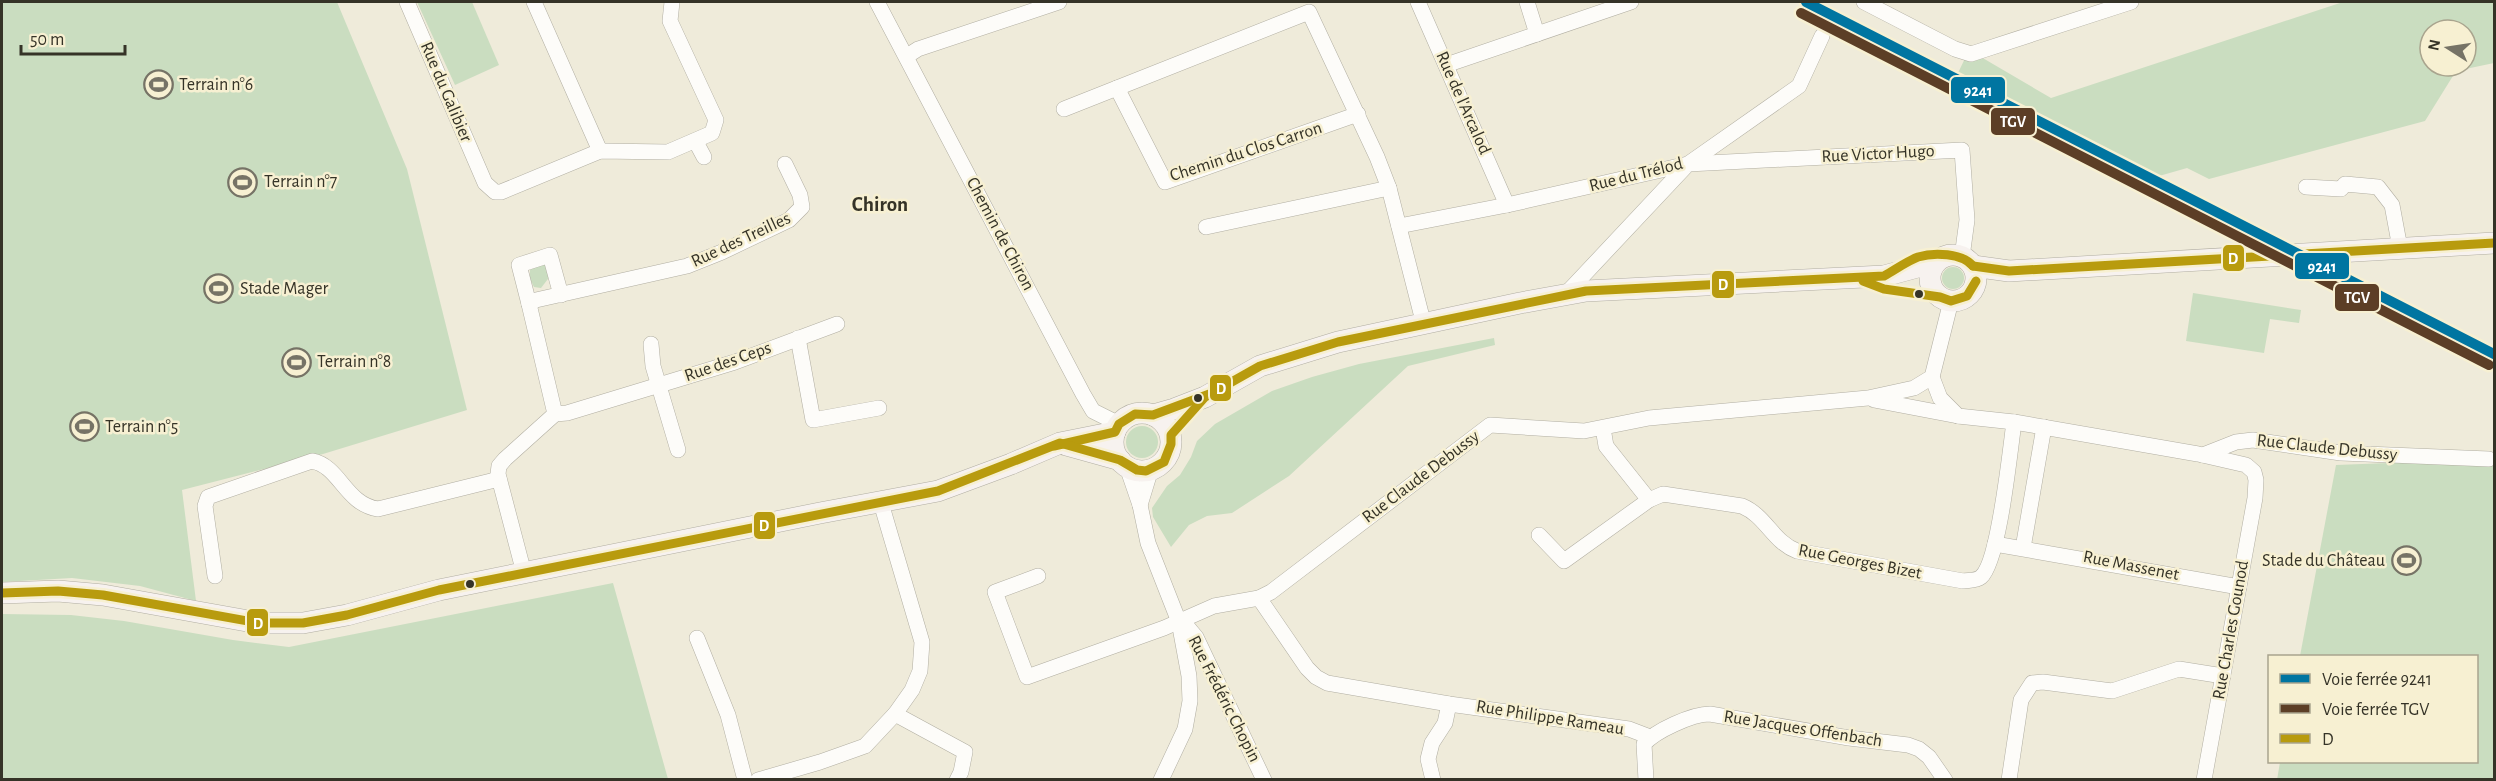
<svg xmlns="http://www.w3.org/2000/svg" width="2496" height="781" font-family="'Alegreya Sans',sans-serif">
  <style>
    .green { fill: #caddc0; fill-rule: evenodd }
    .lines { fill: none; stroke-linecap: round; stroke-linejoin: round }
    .minor-casing { stroke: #b1aea2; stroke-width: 16 }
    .secondary-casing { stroke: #b1aea2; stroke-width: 22 }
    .minor { stroke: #fdfcf9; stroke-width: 15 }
    .secondary { stroke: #f7f2ef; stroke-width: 21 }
    .bus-1-casing { stroke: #f7f0d2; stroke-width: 14 }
    .bus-1 { stroke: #b89b0e; stroke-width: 9 }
    .rail-1-casing { stroke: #f7f0d2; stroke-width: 15 }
    .rail-2-casing { stroke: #f7f0d2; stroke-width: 15 }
    .rail-1 { stroke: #0075a1; stroke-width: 10 }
    .rail-2 { stroke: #5c3e26; stroke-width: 10 }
    .bus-dot { fill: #353327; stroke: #f7f0d2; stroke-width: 2 }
    .labels { text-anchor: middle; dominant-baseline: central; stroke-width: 5; stroke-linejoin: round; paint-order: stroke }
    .poi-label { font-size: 18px; fill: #353327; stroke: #f7f0d2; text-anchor: start }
    .street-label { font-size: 18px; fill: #353327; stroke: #f7f0d2 }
    .quarter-label { font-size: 21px; font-weight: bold; fill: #353327; stroke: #f7f0d2 }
    .line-badge { stroke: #f7f0d2; stroke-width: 2 }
    .badge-label { font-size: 16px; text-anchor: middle; font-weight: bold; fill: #fff }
  </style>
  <rect width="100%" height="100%" fill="#efebda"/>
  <!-- green -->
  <g class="green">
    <polygon points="2,2 337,2 407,169 467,410 323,454 182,490 196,601 140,586 72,578 2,582"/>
    <polygon points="417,2 472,2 499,65 455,85"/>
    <path d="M 2343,2 L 2494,2 L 2494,63 L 2456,71 L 2425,121 L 2209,179 L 2187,168 L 2159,176 L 1958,73 L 1969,50 L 2051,98 ZM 2430,30 L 2466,30 L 2466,66 L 2430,66 Z"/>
    <polygon points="541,263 549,265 551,275 541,288 534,287 530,279 530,270"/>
    <circle cx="1953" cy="278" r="11"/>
    <polygon points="2193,293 2301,310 2299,323 2270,319 2264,353 2186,341"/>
    <polygon points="1494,338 1495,345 1408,366 1289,476 1232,513 1207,516 1189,525 1171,547 1153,517 1152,508 1167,486 1180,475 1191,457 1197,441 1215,424 1272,391 1312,377 1359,364"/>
    <circle cx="1142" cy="442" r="16"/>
    <polygon points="2494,459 2494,779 2277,780 2280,762 2476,762 2476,656 2300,656 2336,465"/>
    <polygon points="613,583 668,779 2,779 2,614 71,615 124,621 233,640 289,647"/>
  </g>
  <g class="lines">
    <defs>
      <g id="minor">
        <polyline points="407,2 485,183 495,192 501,192 600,151 668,152 712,133 716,120 670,21 672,2"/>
        <polyline points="534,2 600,151"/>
        <polyline points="877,2 1083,394 1093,411 1119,424"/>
        <polyline points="1418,2 1507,205"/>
        <polyline points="1527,2 1537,34"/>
        <polyline points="1864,2 1955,49 1971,54 2131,2"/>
        <polyline points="907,56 918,49 1059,2"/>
        <polyline points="1446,65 1631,2"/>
        <polyline points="1117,88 1165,182 1358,114"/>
        <polyline points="1064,109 1309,12 1377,157 1389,188 1424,325"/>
        <polyline points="696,142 704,157"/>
        <polyline points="2306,187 2341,189 2345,184 2378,187 2392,205 2400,248"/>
        <polyline points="1399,226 1507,205 1688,164 1799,86 1822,36"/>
        <polyline points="1206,227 1389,188"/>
        <polyline points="1564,296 1688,164 1962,150 1967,220 1962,257"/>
        <polyline points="529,304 519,265 550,255 561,295"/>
        <polyline points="798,338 813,420 879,408"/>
        <polyline points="651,344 653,366 678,450"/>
        <polyline points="1932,377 1940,398 1958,416 2014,422 2198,454 2246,465 2254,472 2256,480 2255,498 2204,780"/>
        <polyline points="1874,400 1958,416"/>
        <polyline points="555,414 567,413 735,362 837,324"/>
        <polyline points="1603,428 1606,446 1649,500"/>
        <polyline points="2203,455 2236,442 2253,440 2341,453 2489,459"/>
        <polyline points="1127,467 1140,505 1148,543 1179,622 1189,676 1190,701 1185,729 1161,780"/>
        <polyline points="1140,505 1151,469"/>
        <path d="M 1539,535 L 1564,561 L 1649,500 L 1663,494 L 1742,506 C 1766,516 1773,542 1797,551 L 1963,581 C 1970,580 1976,581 1981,577 C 1999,562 2010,451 2014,422"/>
        <polyline points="1995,544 2239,587"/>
        <polyline points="2023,548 2044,427"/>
        <polyline points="524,573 498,474 499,466 505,459 555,414 529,304 536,300 687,266 722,252 789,220 802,207 800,195 785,164"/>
        <path d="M 215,576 L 205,506 L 208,497 L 312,461 C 340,466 345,504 378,509 L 499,479"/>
        <polyline points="1038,576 995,592 1027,677 1164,628 1214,606 1259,598 1271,592 1490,425 1584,431 1649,418 1868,398 1914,388 1932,377 1951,301"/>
        <polyline points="1259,598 1307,668 1316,677 1327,683 1449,704 1629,729 1650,737"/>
        <polyline points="1179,622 1186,625 1196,637 1264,780"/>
        <polyline points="697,638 728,715 745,780"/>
        <polyline points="895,714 965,752 961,772 957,780"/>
        <polyline points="758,780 820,762 865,746 895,714 912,690 920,671 922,642 881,503"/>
        <polyline points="1433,780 1428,759 1432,743 1445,723 1449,704"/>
        <path d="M 1646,780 L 1644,744 C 1655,731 1692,714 1710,714 L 1849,738 L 1908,745 L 1919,749 L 1929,757 L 1945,780"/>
        <polyline points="2009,780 2021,700 2032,683 2043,682 2112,691 2179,669 2223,676"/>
      </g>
      <g id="secondary">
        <circle cx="1953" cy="278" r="23"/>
        <polyline points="1973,266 2009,271 2494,243"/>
        <circle cx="1142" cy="442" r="29"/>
        <polyline points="1153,415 1174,409 1205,397 1260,366 1338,342 1520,303 1586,291 1884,276 1936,262"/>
        <polyline points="1066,445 1120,460"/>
        <polyline points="2,593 58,591 103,595 259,623 303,623 347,615 439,590 820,513 938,491 1011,464 1060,443 1115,432"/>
      </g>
    </defs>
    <!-- minor casing -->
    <use href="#minor" class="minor-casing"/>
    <!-- secondary casing -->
    <use href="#secondary" class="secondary-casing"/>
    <!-- minor -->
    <use href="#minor" class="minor"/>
    <!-- secondary -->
    <use href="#secondary" class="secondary"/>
    <defs>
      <g id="bus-1">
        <polyline points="1973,266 2009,271 2494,243"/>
        <polyline points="1863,281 1884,289 1940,297 1951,301 1967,296 1976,281"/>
        <polyline points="1054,446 1115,432 1119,424 1135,414 1153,415 1212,393"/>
        <path d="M 2,593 L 58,591 L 103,595 L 259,623 L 303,623 L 347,615 L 439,590 L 938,491 L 1060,443 L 1120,460 L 1137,470 L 1146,471 L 1164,462 L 1171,444 L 1171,435 L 1205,397 L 1260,366 L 1338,342 L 1586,291 L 1884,276 C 1895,270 1907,261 1918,257 C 1934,252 1962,253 1973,266"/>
      </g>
    </defs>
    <!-- bus-1 casing -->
    <use href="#bus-1" class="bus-1-casing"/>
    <!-- bus-1 -->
    <use href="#bus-1" class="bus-1"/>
    <defs>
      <polyline id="rail-1" points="1806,2 2494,354"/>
      <polyline id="rail-2" points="1801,13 2489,365"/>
    </defs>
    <!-- rail-1 casing -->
    <use href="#rail-1" class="rail-1-casing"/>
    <!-- rail-2 casing -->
    <use href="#rail-2" class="rail-2-casing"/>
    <!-- rail-1 -->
    <use href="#rail-1" class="rail-1"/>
    <!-- rail-2 -->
    <use href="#rail-2" class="rail-2"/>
  </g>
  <!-- icons -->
  <defs>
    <symbol id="stadium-ring" viewBox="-11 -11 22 22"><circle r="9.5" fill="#f7f0d2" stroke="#767366" stroke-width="1.5"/><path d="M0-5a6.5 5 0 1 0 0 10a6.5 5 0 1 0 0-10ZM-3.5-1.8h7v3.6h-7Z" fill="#767366"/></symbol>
  </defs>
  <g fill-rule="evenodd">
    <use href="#stadium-ring" x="142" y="68" width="33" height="33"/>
    <use href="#stadium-ring" x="226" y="166" width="33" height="33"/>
    <use href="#stadium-ring" x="202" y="272" width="33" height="33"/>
    <use href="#stadium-ring" x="280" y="346" width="33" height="33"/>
    <use href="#stadium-ring" x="68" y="410" width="33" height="33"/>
    <use href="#stadium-ring" x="2390" y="544" width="33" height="33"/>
  </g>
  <!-- markers -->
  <g class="bus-dot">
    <circle cx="1919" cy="294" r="5"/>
    <circle cx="1198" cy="398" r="5"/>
    <circle cx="470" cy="584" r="5"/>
  </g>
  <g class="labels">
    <!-- poi labels -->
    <g class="poi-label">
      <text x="179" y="85">Terrain n°6</text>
      <text x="264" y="182">Terrain n°7</text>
      <text x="240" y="289">Stade Mager</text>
      <text x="317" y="362">Terrain n°8</text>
      <text x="105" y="427">Terrain n°5</text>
      <text x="2385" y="561" text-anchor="end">Stade du Château</text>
    </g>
    <!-- street labels -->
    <g class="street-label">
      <text transform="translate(446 92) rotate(67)">Rue du Galibier</text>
      <text transform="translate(1463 103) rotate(66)">Rue de l'Arcalod</text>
      <text transform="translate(1246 152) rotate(-18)">Chemin du Clos Carron</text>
      <text transform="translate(1878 154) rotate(-3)">Rue Victor Hugo</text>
      <text transform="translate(1636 175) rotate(-14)">Rue du Trélod</text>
      <text transform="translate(1000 234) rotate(62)">Chemin de Chiron</text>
      <text transform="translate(741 240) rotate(-25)">Rue des Treilles</text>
      <text transform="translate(728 362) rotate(-19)">Rue des Ceps</text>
      <text transform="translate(2327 448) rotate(6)">Rue Claude Debussy</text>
      <text transform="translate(1421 477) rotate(-37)">Rue Claude Debussy</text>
      <text transform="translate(1860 562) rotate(11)">Rue Georges Bizet</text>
      <text transform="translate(2131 566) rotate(11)">Rue Massenet</text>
      <text transform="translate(2231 630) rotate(-80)">Rue Charles Gounod</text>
      <text transform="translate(1224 699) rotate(63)">Rue Frédéric Chopin</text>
      <text transform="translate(1550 718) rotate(9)">Rue Philippe Rameau</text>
      <text transform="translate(1803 729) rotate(9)">Rue Jacques Offenbach</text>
    </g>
    <!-- quarter labels -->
    <g class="quarter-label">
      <text x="880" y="204">Chiron</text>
    </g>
  </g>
  <g class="line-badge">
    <rect x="1950" y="76" width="56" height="28" rx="6" fill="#0075a1"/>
    <rect x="1990" y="107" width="46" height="29" rx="6" fill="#5c3e26"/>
    <rect x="2222" y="244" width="23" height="28" rx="6" fill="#b89b0e"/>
    <rect x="2294" y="252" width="56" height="28" rx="6" fill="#0075a1"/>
    <rect x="1711" y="270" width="24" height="29" rx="6" fill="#b89b0e"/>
    <rect x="2334" y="283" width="46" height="29" rx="6" fill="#5c3e26"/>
    <rect x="1209" y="374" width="23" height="28" rx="6" fill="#b89b0e"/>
    <rect x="753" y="511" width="23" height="29" rx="6" fill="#b89b0e"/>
    <rect x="246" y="608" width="23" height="29" rx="6" fill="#b89b0e"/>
  </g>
  <g class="badge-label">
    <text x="1978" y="96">9241</text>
    <text x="2013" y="127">TGV</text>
    <text x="2233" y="264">D</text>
    <text x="2322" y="272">9241</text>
    <text x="1723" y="290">D</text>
    <text x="2357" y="303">TGV</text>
    <text x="1221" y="394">D</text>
    <text x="764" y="531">D</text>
    <text x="258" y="629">D</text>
  </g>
  <!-- border -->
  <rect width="2496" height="781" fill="none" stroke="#353327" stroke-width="6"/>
  <!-- legend -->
  <rect x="2268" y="655" width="210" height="108" fill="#f7f0d2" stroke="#a9a48e" stroke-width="1.5"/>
  <rect x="2280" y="674" width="30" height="9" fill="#0075a1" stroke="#a9a48e" stroke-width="1.5"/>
  <text x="2322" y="685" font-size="18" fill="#353327">Voie ferrée 9241</text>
  <rect x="2280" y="704" width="30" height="9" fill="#5c3e26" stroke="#a9a48e" stroke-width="1.5"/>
  <text x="2322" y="715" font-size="18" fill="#353327">Voie ferrée TGV</text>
  <rect x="2280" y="734" width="30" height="9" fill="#b89b0e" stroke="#a9a48e" stroke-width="1.5"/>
  <text x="2322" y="745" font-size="18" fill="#353327">D</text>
  <!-- north arrow -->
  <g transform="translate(2448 48) rotate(282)"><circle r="28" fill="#f7f0d2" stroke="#a9a48e" stroke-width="1.5"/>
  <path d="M0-4.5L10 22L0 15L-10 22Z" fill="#767366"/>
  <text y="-9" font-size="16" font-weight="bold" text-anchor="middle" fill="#353327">N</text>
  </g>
  <!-- scale -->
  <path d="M21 45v9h104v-9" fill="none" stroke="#353327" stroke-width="3"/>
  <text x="30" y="45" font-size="18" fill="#353327" stroke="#f7f0d2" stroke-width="4.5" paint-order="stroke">50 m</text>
</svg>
